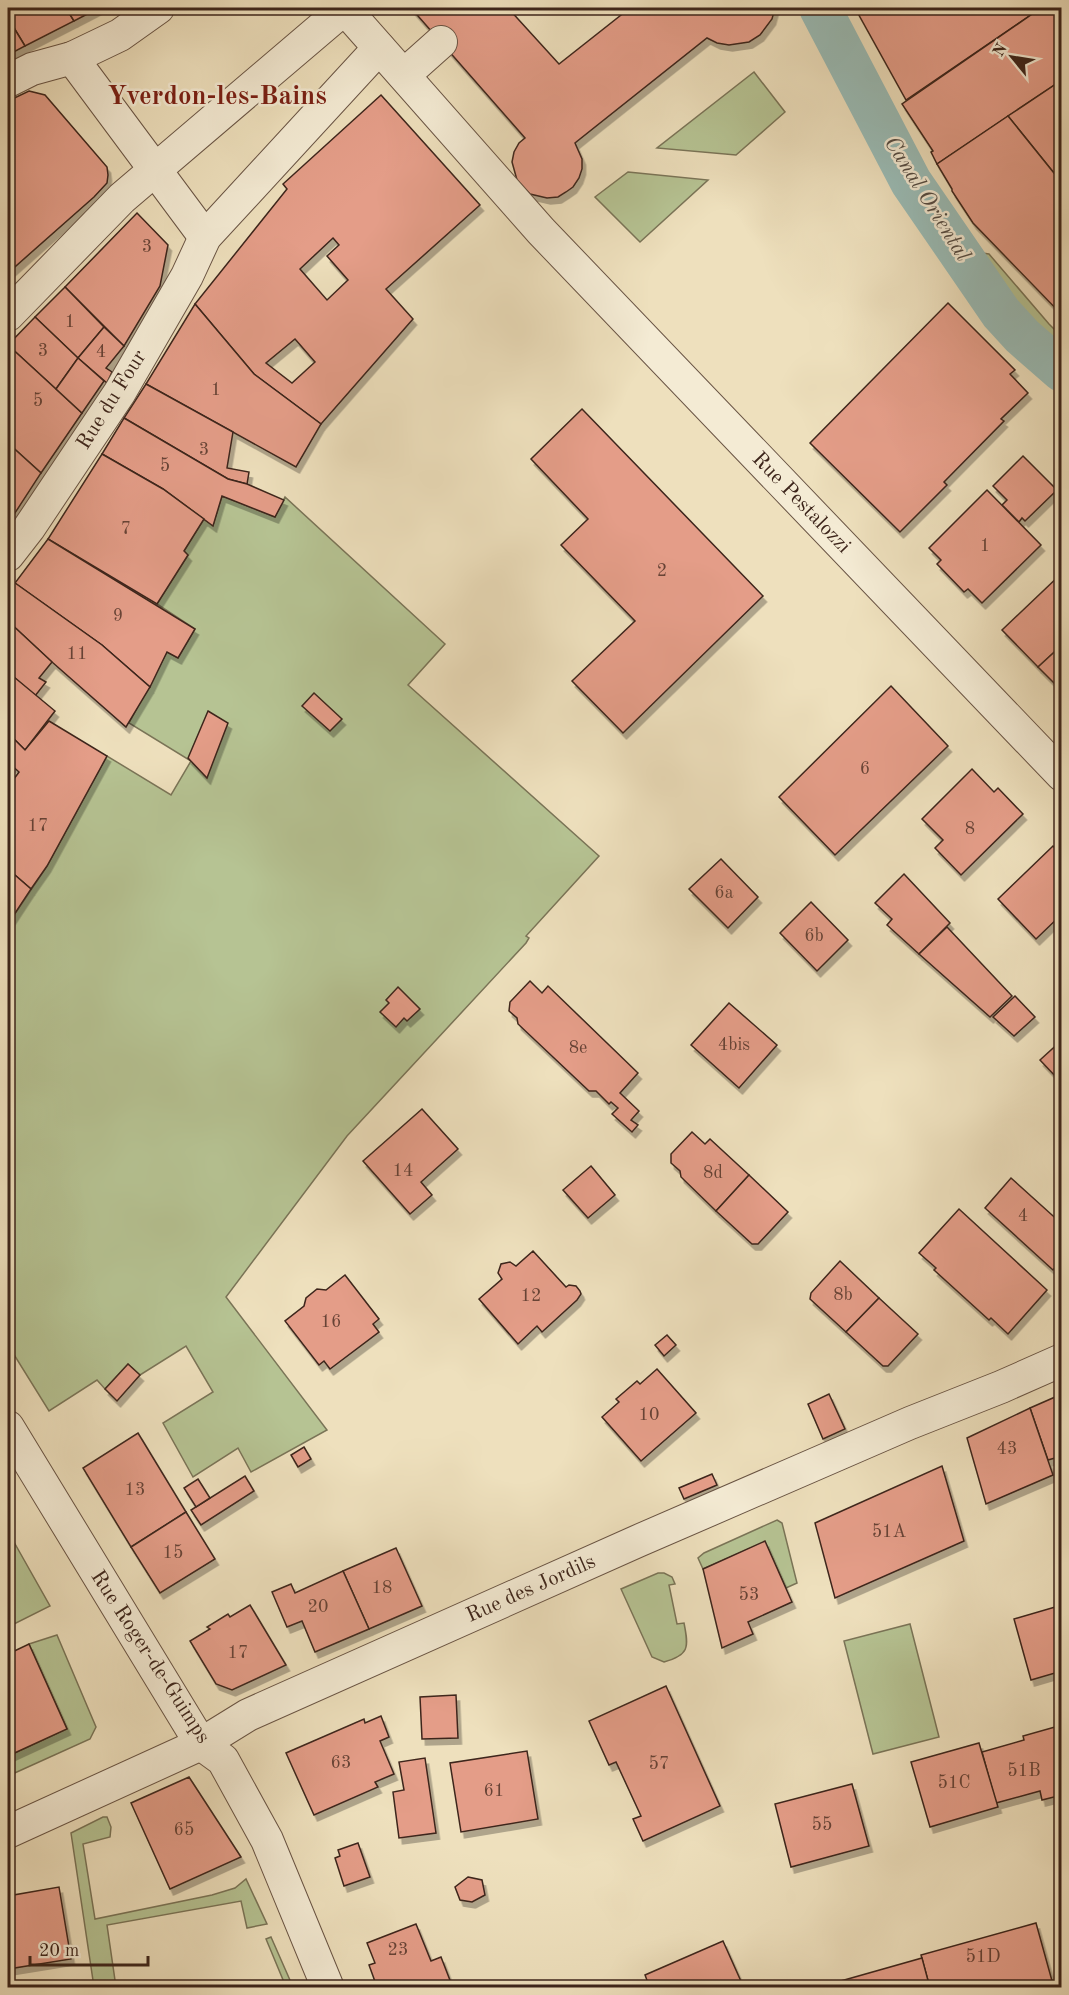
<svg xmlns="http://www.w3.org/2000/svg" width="1069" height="1995" font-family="'Old Standard TT',serif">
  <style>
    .green { fill: #b6c393; stroke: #7a7457; stroke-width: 1.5 }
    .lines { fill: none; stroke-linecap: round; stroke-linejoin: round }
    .canal { stroke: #9abcb6; stroke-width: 42 }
    .building { fill: #e49d88; stroke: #3d251b; stroke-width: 1.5; fill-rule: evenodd; filter: url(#shadow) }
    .street-casing { stroke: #695444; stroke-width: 34 }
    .street { stroke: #f4ebd4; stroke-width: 32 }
    .labels { text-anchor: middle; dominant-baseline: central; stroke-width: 5; stroke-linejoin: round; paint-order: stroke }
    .number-label { font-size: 18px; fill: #674336 }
    .street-label { font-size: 21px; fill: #3d251b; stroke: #f4ebd4 }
    .water-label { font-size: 22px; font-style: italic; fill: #544b42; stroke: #f4ebd4 }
    .district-label { font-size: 27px; font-weight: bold; fill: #7a1f14; stroke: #f4ebd4 }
  </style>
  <defs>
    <filter id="shadow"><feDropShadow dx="3.5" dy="6" stdDeviation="0" flood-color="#0004"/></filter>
  </defs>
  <rect width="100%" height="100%" fill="#eee0bd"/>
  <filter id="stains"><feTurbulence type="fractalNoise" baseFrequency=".00333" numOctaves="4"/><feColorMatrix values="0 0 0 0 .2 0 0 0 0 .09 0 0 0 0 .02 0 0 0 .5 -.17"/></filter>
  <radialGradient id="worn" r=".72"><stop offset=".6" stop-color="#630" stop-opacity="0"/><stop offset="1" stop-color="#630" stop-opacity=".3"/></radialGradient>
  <!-- green -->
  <g class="green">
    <polygon points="754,72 785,112 736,155 657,148"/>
    <polygon points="628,172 708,180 640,242 595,197"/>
    <polygon points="950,227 964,229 982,253 989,254 1049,324 1061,336 1061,351 1016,310"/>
    <polygon points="222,496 275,517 285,497 445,644 408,685 599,856 526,936 529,938 526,943 347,1136 226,1297 327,1430 251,1472 238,1448 193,1477 163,1423 213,1392 186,1346 140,1375 128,1364 105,1389 97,1380 49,1411 8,1345 8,924 47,866 107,756 171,795 191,761 129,723 167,652 178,658 195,629 157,604 188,555 184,551 204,519 213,525"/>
    <polygon points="777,1520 782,1523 797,1583 786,1588 765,1542 703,1569 698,1558 704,1553"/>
    <polygon points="10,1535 50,1606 8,1627 8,1538"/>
    <path d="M 658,1573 L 664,1573 L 672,1577 L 675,1584 L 669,1585 L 677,1624 L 684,1623 C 689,1648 689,1655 664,1662 L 652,1657 L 621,1589 Z"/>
    <polygon points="910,1624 939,1737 873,1754 844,1641"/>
    <polygon points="57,1635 96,1727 90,1739 8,1776 8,1756 67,1729 29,1644"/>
    <polygon points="103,1817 107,1817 111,1827 110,1837 83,1844 95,1919 212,1895 235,1888 246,1879 267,1924 247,1928 241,1901 107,1925 116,1987 94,1987 71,1833"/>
    <polygon points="271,1937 293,1987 286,1987 266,1939"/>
  </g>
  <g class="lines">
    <!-- canal -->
    <polyline class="canal" points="820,8 911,182 1001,313 1022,336 1062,371"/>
  </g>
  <!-- building -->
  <g class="building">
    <polygon points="8,8 66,8 74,21 25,46 8,18"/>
    <polygon points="66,8 99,8 74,21"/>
    <polygon points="411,8 508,8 559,64 630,8 775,8 772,19 760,35 749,42 729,45 717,43 707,38 575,143 582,159 582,169 579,178 573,187 566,192 558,197 547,198 530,194 517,180 512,162 514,152 519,143 525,138"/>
    <polygon points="855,8 1041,8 906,100"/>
    <polygon points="1041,8 1062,8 1062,80 937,164 931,152 933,151 902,104"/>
    <polygon points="8,18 25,46 8,55"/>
    <polygon points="1062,80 1062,183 1008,116"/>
    <polygon points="29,91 45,95 107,167 108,175 107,183 94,197 8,273 8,101"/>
    <path d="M 381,95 L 480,205 L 386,289 L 413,319 L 321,424 L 254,374 L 195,304 L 287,189 L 283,184 ZM 333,238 L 339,245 L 327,256 L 348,280 L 327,300 L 300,269 ZM 295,339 L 315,362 L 292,383 L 266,363 Z"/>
    <polygon points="1008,116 1062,183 1062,315 973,223 952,191 952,189 937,164"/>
    <polygon points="137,213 168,245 160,286 124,346 65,287"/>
    <polygon points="65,287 104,327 78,358 35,317"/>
    <polygon points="948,303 1015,370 1010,374 1028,393 1001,419 1004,421 944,482 947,485 900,532 810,443"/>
    <polygon points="195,304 254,374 321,424 296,467 146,384"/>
    <polygon points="35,317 78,358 56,389 8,345"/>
    <polygon points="104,327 124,346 106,368 112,372 107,383 78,358"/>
    <polygon points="8,345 82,413 41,473 8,443"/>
    <polygon points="78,358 104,381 82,413 56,389"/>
    <polygon points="146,384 233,432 227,468 249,472 247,484 228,479 124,418"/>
    <polygon points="582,409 763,596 623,733 572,681 635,621 561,545 588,519 531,459"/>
    <polygon points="124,418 228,479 247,484 284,500 275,517 222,496 213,526 163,489 102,454"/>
    <polygon points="8,443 41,473 13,516 8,512"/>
    <polygon points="102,454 163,489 204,519 184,551 188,555 157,604 48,539"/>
    <polygon points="1023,456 1057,490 1025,521 1022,518 1019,522 1002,505 1007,500 993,486"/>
    <polygon points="987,490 1041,545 982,603 968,589 964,592 937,564 941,560 929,548"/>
    <polygon points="48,539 195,629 178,658 167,652 150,687 102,645 15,583"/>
    <polygon points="1062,573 1062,645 1038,667 1002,630"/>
    <polygon points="15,583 102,645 150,687 126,727 52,662 8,621 8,593"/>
    <polygon points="8,621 52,662 39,678 46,682 35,696 8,672"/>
    <polygon points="1062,645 1062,691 1038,667"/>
    <polygon points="8,672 55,711 25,750 8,733"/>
    <polygon points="891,686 948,746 835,855 779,797"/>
    <polygon points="314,693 342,719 330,731 302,706"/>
    <polygon points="208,711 228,723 207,778 188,758"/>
    <polygon points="49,721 107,756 47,866 31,889 8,869 8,787 19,772 8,762 8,733 25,750"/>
    <polygon points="972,769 994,792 998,788 1023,814 961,875 935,848 943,840 922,819"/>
    <polygon points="1053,846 1062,855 1062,914 1036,939 998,899"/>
    <polygon points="721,859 758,897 728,928 689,889"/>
    <polygon points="8,869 31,889 8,924"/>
    <polygon points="904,874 950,923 919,954 887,925 892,919 875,903"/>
    <polygon points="811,902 848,940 817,971 780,933"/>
    <polygon points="947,927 1012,996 990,1017 919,954"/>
    <polygon points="530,981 542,993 548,986 638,1073 620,1093 639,1111 631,1120 638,1125 632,1132 612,1114 618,1108 611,1102 609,1104 596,1091 589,1091 518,1024 517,1018 509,1011 510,1002"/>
    <polygon points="398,987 420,1009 407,1021 404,1018 396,1027 380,1012 389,1003 386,1000"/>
    <polygon points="1015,996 1035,1017 1014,1036 993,1017"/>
    <polygon points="729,1003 777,1045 739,1088 691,1045"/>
    <polygon points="1062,1040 1062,1074 1057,1078 1040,1060"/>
    <polygon points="422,1109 458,1149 421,1182 432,1195 410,1214 363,1161"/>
    <polygon points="692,1132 705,1144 710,1139 749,1175 716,1211 681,1177 680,1171 671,1163 671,1154"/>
    <polygon points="591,1166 615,1195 588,1218 563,1190"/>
    <polygon points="749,1175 788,1212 758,1244 752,1244 716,1211"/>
    <polygon points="1011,1178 1062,1224 1062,1260 1053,1270 985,1208"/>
    <polygon points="959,1209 1047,1290 1008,1334 991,1318 989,1320 934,1270 936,1268 919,1253"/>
    <polygon points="533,1251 566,1287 569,1285 576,1286 580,1291 581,1294 577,1300 542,1332 537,1326 518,1344 479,1299 502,1279 498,1273 501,1264 510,1262 516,1266"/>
    <polygon points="840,1261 879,1298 846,1332 810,1299 811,1293"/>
    <polygon points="345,1275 379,1319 373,1324 379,1332 330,1369 324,1361 319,1365 285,1321 304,1306 306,1298 317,1289 326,1290"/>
    <polygon points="879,1298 918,1334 888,1366 883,1366 846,1332"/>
    <polygon points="667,1335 676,1345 664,1356 655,1345"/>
    <polygon points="128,1364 140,1375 117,1401 105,1389"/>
    <polygon points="657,1369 696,1413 641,1461 602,1417 619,1402 616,1399 637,1381 640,1384"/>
    <polygon points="829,1394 845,1429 823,1439 808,1404"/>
    <polygon points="1062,1394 1062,1456 1048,1460 1030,1408"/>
    <polygon points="1030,1408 1053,1475 986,1504 967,1438"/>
    <polygon points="138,1433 186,1512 131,1547 83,1468"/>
    <polygon points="304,1447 311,1459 298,1467 291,1455"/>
    <polygon points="942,1466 964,1541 835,1598 815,1523"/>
    <polygon points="712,1474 717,1485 684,1499 679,1488"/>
    <polygon points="245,1476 254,1491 201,1525 191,1510"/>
    <polygon points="198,1479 210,1498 196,1507 184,1488"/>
    <polygon points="186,1512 215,1559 160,1593 131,1547"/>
    <polygon points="765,1541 792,1602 748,1622 753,1634 722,1648 703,1569"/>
    <polygon points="396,1548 422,1606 369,1629 343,1571"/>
    <polygon points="343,1571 369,1629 315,1652 302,1621 287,1627 272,1592 291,1584 295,1593"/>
    <polygon points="250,1605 286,1665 232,1690 216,1684 190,1641 210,1629 207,1627 228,1614 230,1617"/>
    <polygon points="1062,1605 1062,1671 1031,1680 1014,1619"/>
    <polygon points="29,1644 67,1729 8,1756 8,1654"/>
    <polygon points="666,1686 720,1806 643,1841 633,1819 641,1816 616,1762 609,1765 589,1721"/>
    <polygon points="456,1695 458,1738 422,1739 420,1697"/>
    <polygon points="381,1716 389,1737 380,1741 394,1774 375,1782 378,1787 314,1815 286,1753 364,1719 365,1723"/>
    <polygon points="1062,1725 1062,1795 1042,1800 1040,1791 996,1803 982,1752 1024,1740 1023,1736"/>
    <polygon points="979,1743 998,1807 930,1827 911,1762"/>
    <polygon points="527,1751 538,1819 461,1832 450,1763"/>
    <polygon points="425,1758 436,1833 399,1838 393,1792 404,1790 399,1762"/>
    <polygon points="189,1777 241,1857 170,1889 131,1803"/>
    <polygon points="852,1784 869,1846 791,1867 775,1804"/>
    <polygon points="358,1843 370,1877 344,1886 335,1858 340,1856 338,1850"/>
    <polygon points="468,1877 482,1880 485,1895 472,1902 460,1900 455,1887"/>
    <polygon points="59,1887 71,1959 8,1969 8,1896"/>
    <polygon points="1036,1923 1054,1988 930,1988 921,1955"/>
    <polygon points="416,1924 431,1961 441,1957 453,1988 385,1988 384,1985 377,1987 369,1965 375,1963 367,1943"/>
    <polygon points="723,1941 744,1988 650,1988 645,1975"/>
    <polygon points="922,1958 930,1988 816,1988"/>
  </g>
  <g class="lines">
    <defs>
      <g id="street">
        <polyline points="344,8 541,231 1062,775"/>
        <polyline points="72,58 205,237"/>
        <polyline points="404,75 441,42"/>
        <polyline points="8,81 32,69 72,58 120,35 158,8"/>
        <polyline points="8,315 122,198 345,8"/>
        <polyline points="8,555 29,528 120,392 187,276 205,237 379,48"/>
        <polyline points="8,1427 201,1744 223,1760 267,1840 328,1988"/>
        <polyline points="8,1832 201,1744 248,1715 638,1541 910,1423 1001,1387 1062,1360"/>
      </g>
    </defs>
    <!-- street casing -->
    <use href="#street" class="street-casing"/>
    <!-- street -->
    <use href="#street" class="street"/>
  </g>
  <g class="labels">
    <!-- number labels -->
    <g class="number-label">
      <text x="147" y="247">3</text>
      <text x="70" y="322">1</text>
      <text x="43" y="351">3</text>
      <text x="101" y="352">4</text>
      <text x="216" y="390">1</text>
      <text x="38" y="401">5</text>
      <text x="204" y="450">3</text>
      <text x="165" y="466">5</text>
      <text x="126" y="529">7</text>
      <text x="985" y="546">1</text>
      <text x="662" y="571">2</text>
      <text x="118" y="616">9</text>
      <text x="77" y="654">11</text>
      <text x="865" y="769">6</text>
      <text x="38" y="826">17</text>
      <text x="970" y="829">8</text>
      <text x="724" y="893">6a</text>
      <text x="814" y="936">6b</text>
      <text x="734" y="1045">4bis</text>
      <text x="578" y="1048">8e</text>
      <text x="403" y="1171">14</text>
      <text x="713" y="1173">8d</text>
      <text x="1023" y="1216">4</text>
      <text x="843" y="1295">8b</text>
      <text x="531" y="1296">12</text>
      <text x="331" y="1322">16</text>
      <text x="649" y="1415">10</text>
      <text x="1007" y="1449">43</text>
      <text x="135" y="1490">13</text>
      <text x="889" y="1532">51A</text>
      <text x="173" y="1553">15</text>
      <text x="382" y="1588">18</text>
      <text x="749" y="1595">53</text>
      <text x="318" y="1607">20</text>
      <text x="238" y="1653">17</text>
      <text x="341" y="1763">63</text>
      <text x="659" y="1764">57</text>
      <text x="1024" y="1771">51B</text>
      <text x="954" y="1783">51C</text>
      <text x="494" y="1791">61</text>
      <text x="822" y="1825">55</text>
      <text x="184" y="1830">65</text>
      <text x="398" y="1950">23</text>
      <text x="983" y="1957">51D</text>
    </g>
    <!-- street labels -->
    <g class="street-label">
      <text transform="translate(112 400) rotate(-58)">Rue du Four</text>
      <text transform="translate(801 503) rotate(46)">Rue Pestalozzi</text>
      <text transform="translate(531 1589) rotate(-24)">Rue des Jordils</text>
      <text transform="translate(150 1657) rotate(57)">Rue Roger-de-Guimps</text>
    </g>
    <!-- water labels -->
    <g class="water-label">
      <text transform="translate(927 199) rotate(58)">Canal Oriental</text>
    </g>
    <!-- district labels -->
    <g class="district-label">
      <text x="217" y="96">Yverdon-les-Bains</text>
    </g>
  </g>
  <!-- margin -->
  <rect width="1069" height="1995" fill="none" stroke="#eee0bd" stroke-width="30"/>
  <rect x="9" y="9" width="1051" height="1977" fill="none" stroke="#3d251b" stroke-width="3"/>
  <rect x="15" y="15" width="1039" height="1965" fill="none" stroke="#3d251b" stroke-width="1.5"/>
  <!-- north arrow -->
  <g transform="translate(1012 57) rotate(300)" stroke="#f4ebd4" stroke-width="4.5" paint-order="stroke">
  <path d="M0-4.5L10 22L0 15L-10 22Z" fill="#3d251b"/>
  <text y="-9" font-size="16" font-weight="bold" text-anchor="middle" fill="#3d251b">N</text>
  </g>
  <!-- scale -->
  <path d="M30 1956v9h118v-9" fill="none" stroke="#3d251b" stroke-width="3"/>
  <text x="39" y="1956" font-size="18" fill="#3d251b" stroke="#f4ebd4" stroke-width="4.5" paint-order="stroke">20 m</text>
  <rect width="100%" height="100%" filter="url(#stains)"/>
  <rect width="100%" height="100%" fill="url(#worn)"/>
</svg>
